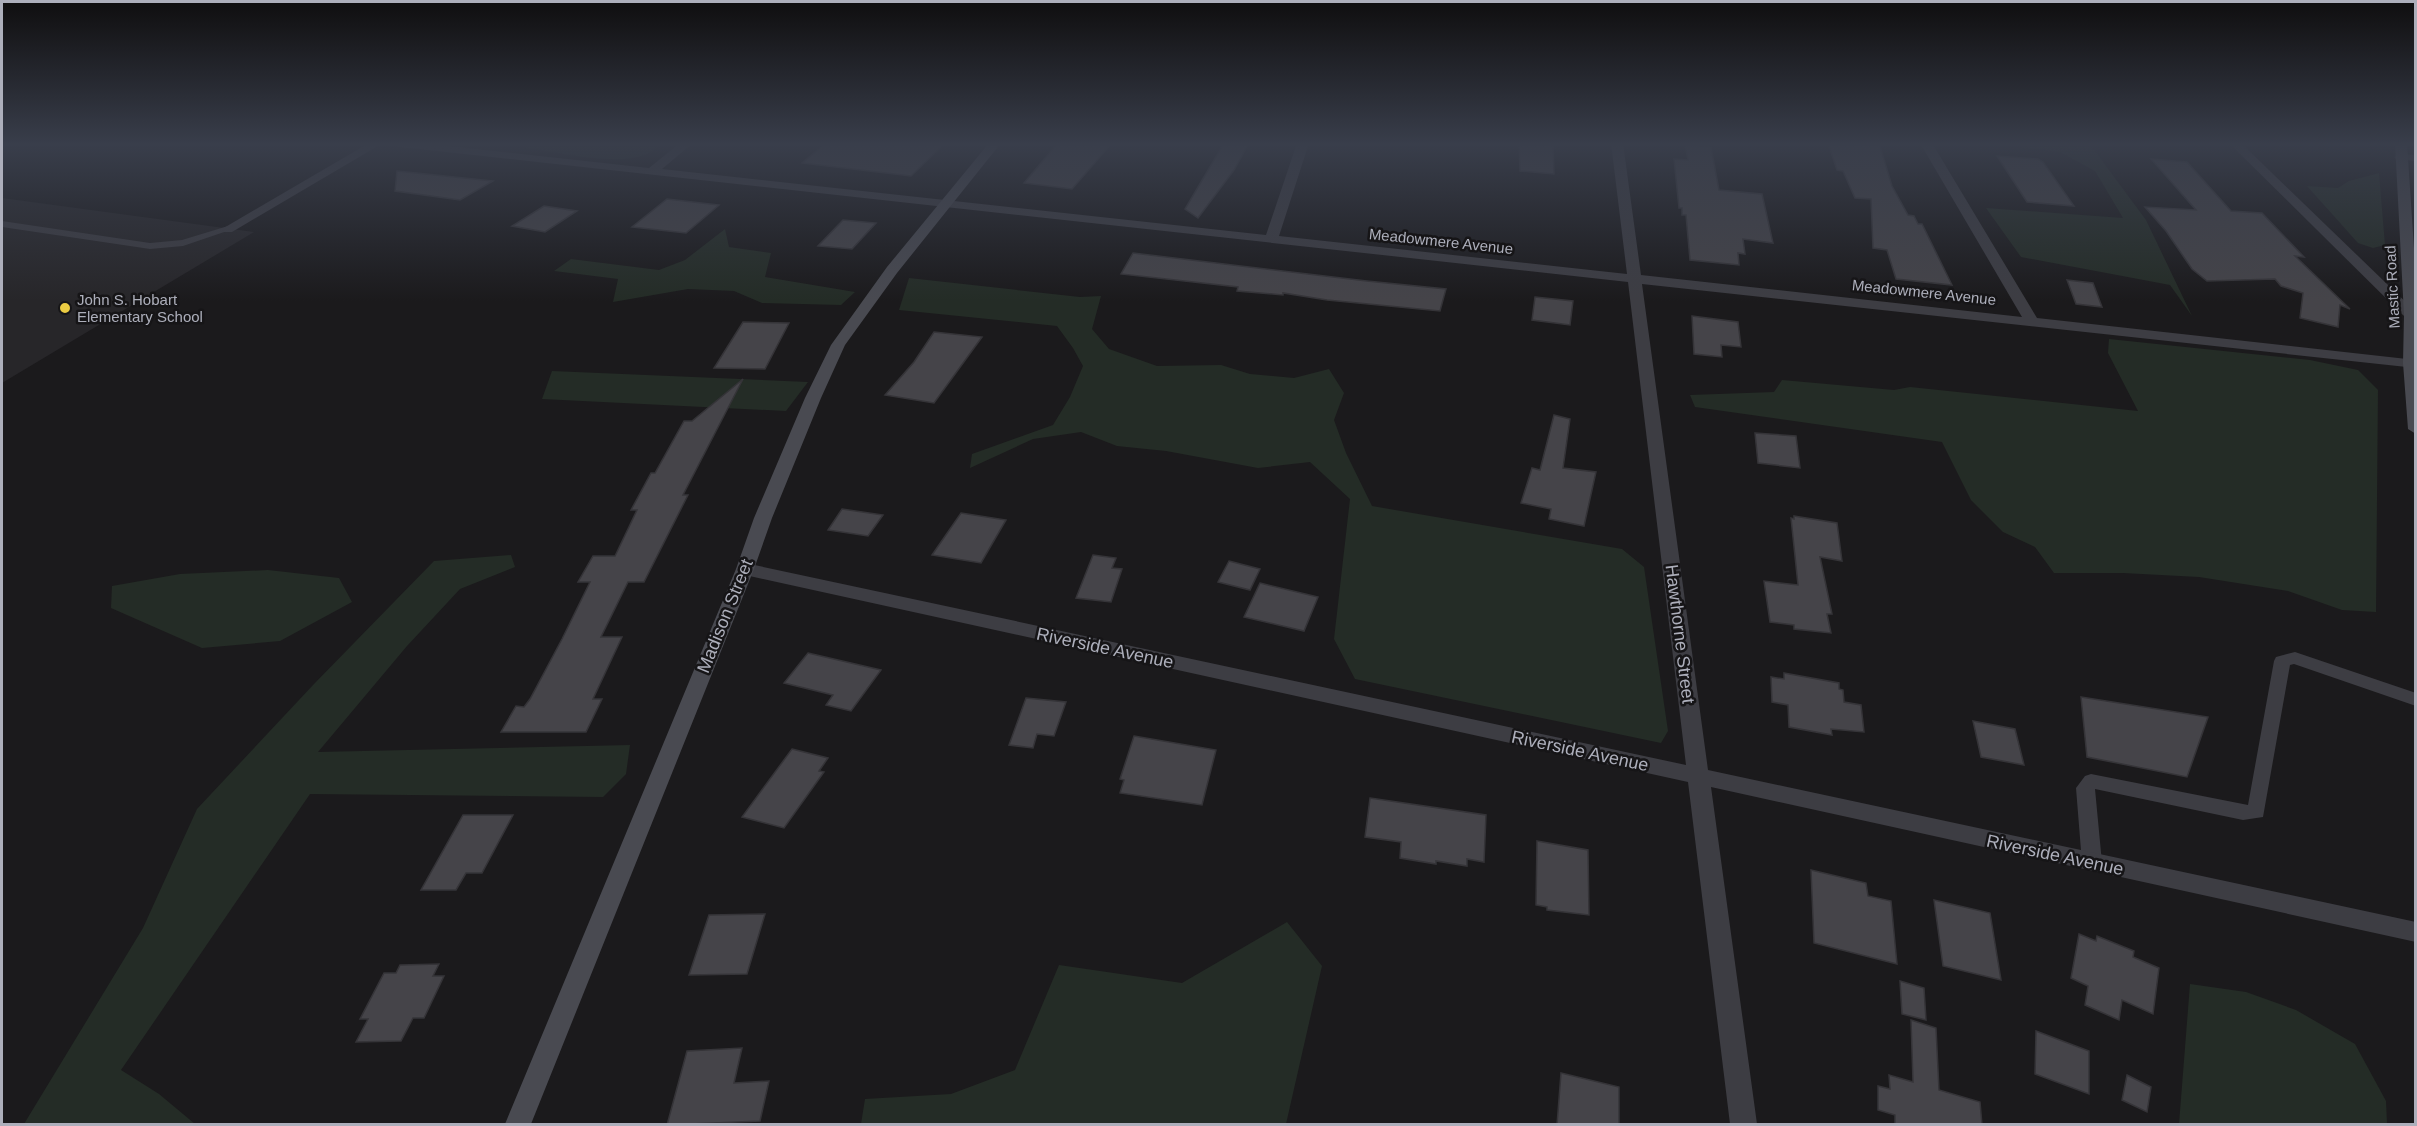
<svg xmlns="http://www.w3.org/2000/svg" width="2417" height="1126" font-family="Helvetica,sans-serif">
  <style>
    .built { fill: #272629 }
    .green { fill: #242c26 }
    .building { fill: #454449; stroke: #353438; stroke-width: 1.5 }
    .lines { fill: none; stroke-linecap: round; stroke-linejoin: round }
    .lane { fill: #3d3d43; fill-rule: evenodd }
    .street { fill: #3d3d43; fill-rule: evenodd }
    .secondary { fill: #494a51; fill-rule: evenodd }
    .poi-dot { fill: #ebcc43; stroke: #161517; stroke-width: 2 }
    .labels { text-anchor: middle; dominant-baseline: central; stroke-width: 5; stroke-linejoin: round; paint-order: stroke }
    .far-street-label { font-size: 15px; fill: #adafbb; stroke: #161517 }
    .far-poi-label { font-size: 15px; fill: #adafbb; stroke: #161517; text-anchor: start }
    .street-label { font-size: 18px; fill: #adafbb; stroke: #161517 }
  </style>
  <rect width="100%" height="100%" fill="#1b1a1c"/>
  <!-- built -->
  <polygon class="built" points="2,198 254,232 2,383"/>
  <!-- green -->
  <g class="green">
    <path d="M 527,143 L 663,143 C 658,146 653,151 647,154 C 616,167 559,152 525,148 Z"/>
    <polygon points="1988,143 2089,143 2146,220 2192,316 2170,285 2021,257 1986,208 2123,218 2095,171 2060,152"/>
    <polygon points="2379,173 2385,245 2373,248 2358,243 2307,186 2338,188 2349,181"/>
    <polygon points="725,229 729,247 771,253 765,277 855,292 841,305 762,303 734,291 688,289 613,302 618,279 554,271 571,259 659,270 685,260"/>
    <polygon points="909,278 1080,297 1101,296 1092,329 1109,349 1157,366 1221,365 1250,374 1294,378 1329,369 1344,393 1334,420 1346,453 1372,506 1622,549 1644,567 1668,731 1661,743 1355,679 1334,639 1350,499 1310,462 1258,468 1166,451 1117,446 1081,432 1033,439 970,468 972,454 1053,425 1070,397 1083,366 1073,348 1057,326 899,310"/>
    <polygon points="2109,339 2310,360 2358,370 2378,390 2376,612 2342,610 2288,591 2199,577 2123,573 2054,573 2035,547 2003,532 1971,500 1942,442 1695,407 1690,395 1774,392 1782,380 1894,390 1910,387 2138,411 2108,353"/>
    <polygon points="552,371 808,382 786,411 542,399"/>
    <polygon points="511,555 515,567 460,589 407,646 318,752 630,745 626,774 603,797 310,794 121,1070 159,1094 195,1124 24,1124 143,928 197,809 314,684 434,561"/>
    <polygon points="268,570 339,578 352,602 280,641 202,648 111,608 112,586 180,574"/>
    <polygon points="1287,922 1322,966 1286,1124 861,1124 865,1099 951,1094 1015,1070 1059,965 1182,983"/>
    <polygon points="2190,984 2246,992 2296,1010 2355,1044 2386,1101 2387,1124 2179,1124"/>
  </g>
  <!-- building -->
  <g class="building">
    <polygon points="826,143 945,143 911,176 802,163"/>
    <polygon points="1058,143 1112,143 1072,189 1024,183"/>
    <polygon points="1224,143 1249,143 1234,170 1198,218 1185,209"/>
    <polygon points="1519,143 1553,143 1554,174 1520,171"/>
    <polygon points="1828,143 1879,143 1892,186 1908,215 1914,216 1918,224 1922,224 1952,285 1896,279 1887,250 1873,248 1871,199 1855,198 1843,171 1837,170"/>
    <polygon points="1685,145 1711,147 1719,190 1762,194 1773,243 1743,239 1745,254 1738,253 1739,265 1690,260 1686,215 1682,215 1682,208 1679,208 1674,159 1688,160"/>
    <polygon points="1997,156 2038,159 2043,162 2074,206 2027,202"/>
    <polygon points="2151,159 2187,162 2231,211 2262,213 2304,257 2295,256 2350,309 2340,305 2338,327 2300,318 2303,293 2281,286 2275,279 2207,281 2192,269 2166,231 2145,207 2196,210"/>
    <polygon points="397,171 493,181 460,200 395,191"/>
    <polygon points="667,199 719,205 686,233 632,227"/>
    <polygon points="544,206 577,211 545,232 512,226"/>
    <polygon points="843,220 876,223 852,249 818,246"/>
    <polygon points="1133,253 1367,281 1446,289 1440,311 1327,300 1283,293 1283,295 1237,291 1238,287 1121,274"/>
    <polygon points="2067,280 2093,283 2102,307 2076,304"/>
    <polygon points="1535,297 1573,301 1570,325 1532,320"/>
    <polygon points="1692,316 1738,322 1741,347 1721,345 1722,357 1694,354"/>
    <polygon points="743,322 789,323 765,369 714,368"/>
    <polygon points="934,332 982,337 934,403 885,395 914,362"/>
    <polygon points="743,379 683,495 688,495 644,582 628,582 601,637 622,637 593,699 602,699 586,732 501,732 516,706 524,707 530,699 562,639 590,582 578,582 593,556 615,556 637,510 631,510 651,473 655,473 684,421 692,421"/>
    <polygon points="1554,415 1570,419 1563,468 1596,472 1584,526 1549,519 1551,509 1521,503 1532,468 1540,470"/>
    <polygon points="1755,433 1796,436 1800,468 1758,463"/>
    <polygon points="842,509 883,515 868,536 828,530"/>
    <polygon points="961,513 1006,520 981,563 932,555"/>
    <polygon points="1794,516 1837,523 1842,561 1820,557 1832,614 1827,614 1831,633 1794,629 1794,625 1770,622 1764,581 1798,585 1791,518 1794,519"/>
    <polygon points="1093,555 1116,558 1112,568 1122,569 1111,602 1076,598"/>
    <polygon points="1229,561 1260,569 1250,590 1218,582"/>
    <polygon points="1260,583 1318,597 1304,631 1244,617"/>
    <polygon points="808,653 881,670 851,711 826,705 833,695 784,683"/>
    <polygon points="1784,673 1839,683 1839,689 1843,690 1844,702 1861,705 1864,732 1831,729 1832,735 1789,727 1788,705 1772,702 1771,677 1784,679"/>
    <polygon points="2081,697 2208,717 2187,777 2087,757"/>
    <polygon points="1026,698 1066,702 1054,736 1037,734 1033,748 1009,745"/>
    <polygon points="1973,721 2015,729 2024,765 1981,757"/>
    <polygon points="1134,736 1216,750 1202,805 1120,793 1124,780 1120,779"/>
    <polygon points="792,749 828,758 819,771 824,772 784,828 742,817"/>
    <polygon points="1370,798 1486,815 1484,862 1467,859 1467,866 1436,861 1436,864 1400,858 1401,842 1365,837"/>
    <polygon points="463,815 513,815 482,873 466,873 456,890 421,890"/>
    <polygon points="1537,841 1588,850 1589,915 1547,910 1547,907 1536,905"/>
    <polygon points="1811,870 1866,883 1868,896 1891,901 1897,964 1814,943"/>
    <polygon points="1934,900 1990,913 2001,980 1943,966"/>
    <polygon points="765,914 747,974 689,975 709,915"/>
    <polygon points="2079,934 2096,941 2097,936 2134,951 2133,957 2159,968 2153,1014 2122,1000 2119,1020 2085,1005 2088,986 2071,978"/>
    <polygon points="439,964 433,976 444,976 424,1018 413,1018 401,1041 356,1042 368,1019 360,1019 384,973 396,973 400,965"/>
    <polygon points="1900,981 1924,988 1926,1020 1902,1014"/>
    <polygon points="1911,1020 1936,1028 1939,1090 1980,1102 1982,1125 1895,1125 1895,1115 1878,1110 1878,1086 1890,1089 1889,1075 1913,1082"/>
    <polygon points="2036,1031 2089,1051 2089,1094 2035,1074"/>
    <polygon points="742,1048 734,1083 769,1081 760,1121 667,1125 687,1051"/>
    <polygon points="1561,1073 1619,1087 1619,1125 1557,1125"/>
    <polygon points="2127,1075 2151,1087 2147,1112 2122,1100"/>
  </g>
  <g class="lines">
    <!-- lane -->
    <g class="lane">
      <polygon points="2,221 150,243 182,240 228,226 233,229 183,246 150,249 2,227"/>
      <polygon points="2295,652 2416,693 2416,706 2294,664 2290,665 2263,817 2243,820 2095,789 2102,863 2099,869 2092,871 2085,869 2082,863 2076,788 2085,776 2091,774 2248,805 2274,661 2276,657"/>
    </g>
    <!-- street -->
    <g class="street">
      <polygon points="369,143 383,143 232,232 224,232 222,229"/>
      <polygon points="385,143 422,143 649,168 680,143 693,143 662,169 1266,235 1297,143 1309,143 1279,236 1627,274 1611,143 1623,143 1641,275 2022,317 1920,143 1932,143 2037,318 2416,360 2416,368 1642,284 1708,770 2416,922 2416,942 1711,787 1757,1124 1730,1124 1688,782 745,575 739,573 736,569 739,565 745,563 1686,765 1628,282 391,146"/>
      <polygon points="2229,143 2241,143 2416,312 2416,318 2406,318"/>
      <polygon points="2400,154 2416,155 2416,161 2396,159 2394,157"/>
    </g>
    <!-- secondary -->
    <g class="secondary">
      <polygon points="989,143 1001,143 897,273 845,345 821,398 772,518 754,569 531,1124 505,1124 736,569 754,518 805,398 831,345 887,267"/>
      <polygon points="2395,143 2407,143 2416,278 2416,434 2408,429 2403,363 2404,315"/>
    </g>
  </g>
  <!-- sky -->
  <linearGradient id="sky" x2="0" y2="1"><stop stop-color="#0f0e0f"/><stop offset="0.48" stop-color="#393e4b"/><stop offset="1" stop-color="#393e4b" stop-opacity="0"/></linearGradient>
  <rect width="2417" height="301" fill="url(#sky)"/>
  <!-- markers -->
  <circle class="poi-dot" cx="65" cy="308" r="6"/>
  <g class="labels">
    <!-- far-street labels -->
    <g class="far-street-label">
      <text transform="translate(1441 241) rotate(6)">Meadowmere Avenue</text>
      <text transform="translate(2392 287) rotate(-93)">Mastic Road</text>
      <text transform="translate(1924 292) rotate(6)">Meadowmere Avenue</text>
    </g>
    <!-- far-poi labels -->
    <g class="far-poi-label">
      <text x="77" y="299">John S. Hobart<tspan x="77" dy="17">Elementary School</tspan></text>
    </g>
    <!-- street labels -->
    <g class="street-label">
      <text transform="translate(725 616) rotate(-68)">Madison Street</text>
      <text transform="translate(1680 634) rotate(83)">Hawthorne Street</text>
      <text transform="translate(1105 648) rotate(12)">Riverside Avenue</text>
      <text transform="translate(1580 751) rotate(12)">Riverside Avenue</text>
      <text transform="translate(2055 855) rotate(12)">Riverside Avenue</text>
    </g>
  </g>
  <!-- border -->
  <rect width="2417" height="1126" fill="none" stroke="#adafbb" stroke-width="6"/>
</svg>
